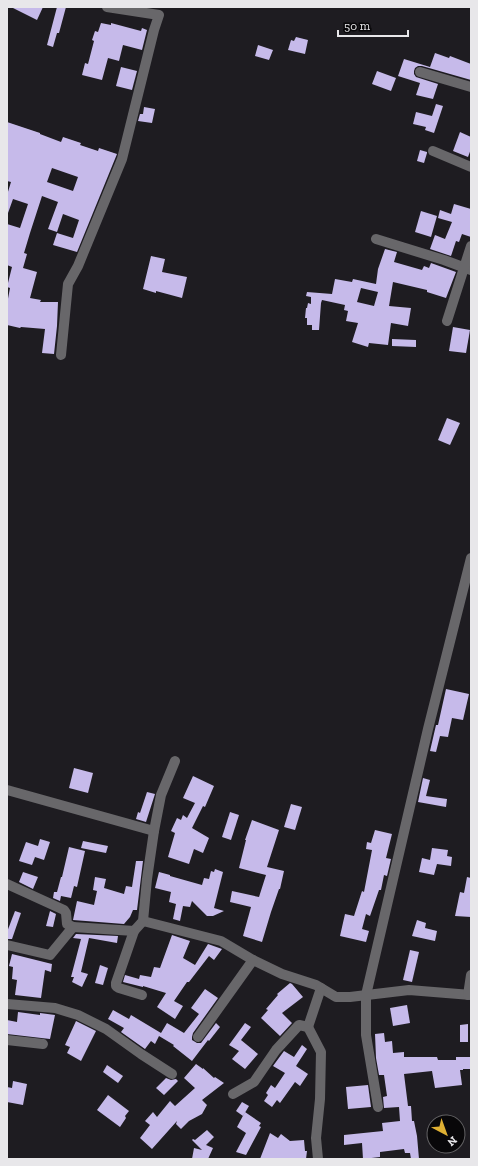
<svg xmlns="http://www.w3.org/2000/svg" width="478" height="1166" font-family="'Zilla Slab',serif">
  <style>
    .building { fill: #c6baea; fill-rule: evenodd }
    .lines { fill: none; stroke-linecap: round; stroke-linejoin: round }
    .minor { stroke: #68676a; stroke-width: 10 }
  </style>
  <rect width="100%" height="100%" fill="#1e1c21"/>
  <!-- building -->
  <g class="building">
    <polygon points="11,7 43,7 37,20"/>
    <polygon points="57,7 66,7 59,33 57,33 53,47 47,45"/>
    <polygon points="101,23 111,25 111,23 141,31 142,28 147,30 142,50 123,45 119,61 108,58 102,80 82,75 85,63 88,64 94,41 92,40 95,31 98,32"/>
    <polygon points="296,37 308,40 305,54 288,50 291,40 294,41"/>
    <polygon points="258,45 273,50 269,60 255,56"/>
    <polygon points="435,53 449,58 450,56 471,64 471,80 422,66 418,66 415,68 414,71 414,74 416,77 438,84 433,99 416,95 420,83 398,76 404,59 430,67"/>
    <polygon points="121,67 137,71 132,90 116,86"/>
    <polygon points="377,71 396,78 391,91 372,84"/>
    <polygon points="436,104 443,106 434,133 425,130 426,127 413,124 416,112 432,116"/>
    <polygon points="144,107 155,109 152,123 138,121 140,114 143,114"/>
    <path d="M 7,122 L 40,133 L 40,134 L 61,142 L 63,137 L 81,143 L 80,145 L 98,151 L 99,148 L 117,154 L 77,252 L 53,245 L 57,233 L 73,238 L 79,220 L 63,214 L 57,232 L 48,229 L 58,202 L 42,196 L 30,233 L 24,253 L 27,254 L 23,268 L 37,272 L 30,298 L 41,300 L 40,302 L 58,302 L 57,326 L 54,354 L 42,353 L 45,329 L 21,327 L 20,328 L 7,325 L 7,304 L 10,288 L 7,287 L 12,267 L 7,265 L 7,224 L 20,228 L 28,204 L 13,199 L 8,213 L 7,213 L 7,195 L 11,182 L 7,181 ZM 52,168 L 78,177 L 73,191 L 47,182 Z"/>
    <polygon points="460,132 471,137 471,149 468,157 453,151"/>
    <polygon points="420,150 427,152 427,153 424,163 417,161"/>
    <polygon points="454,204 471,209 471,237 462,234 459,242 456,241 451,256 430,249 435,235 445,239 452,222 438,218 440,210 451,214"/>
    <polygon points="421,211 437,216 431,237 415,232"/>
    <path d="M 385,249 L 397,252 L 394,262 L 422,270 L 424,266 L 429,268 L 431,263 L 456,272 L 446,298 L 427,292 L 427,290 L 393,282 L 389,306 L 411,308 L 408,326 L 391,323 L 388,345 L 369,343 L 368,347 L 352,342 L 358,323 L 346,321 L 348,311 L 344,310 L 345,305 L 322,300 L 321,303 L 319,330 L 312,330 L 312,325 L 307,325 L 307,318 L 305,318 L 306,308 L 307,308 L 308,303 L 311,304 L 311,297 L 306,296 L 307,292 L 332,294 L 335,279 L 352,282 L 353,279 L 376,284 L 378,269 ZM 361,288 L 378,292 L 374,306 L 357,302 Z"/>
    <polygon points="151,256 165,259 162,272 187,277 182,298 156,291 156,293 143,289"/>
    <polygon points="453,327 470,330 466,353 449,351"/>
    <polygon points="392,339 416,340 416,347 392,346"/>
    <polygon points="447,418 460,423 450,445 438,440"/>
    <polygon points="446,689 469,694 463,720 452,718 448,737 440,736 436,752 430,751 436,725 438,725"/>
    <polygon points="74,768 93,773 88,793 69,788"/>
    <polygon points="193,776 214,786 205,807 203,806 192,828 209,838 203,853 194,849 189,864 168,857 175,833 171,831 177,818 181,820 183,815 187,818 195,803 183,798"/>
    <polygon points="423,778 430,780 426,796 447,799 446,807 418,802"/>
    <polygon points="147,792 155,794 146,822 136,819 138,812 140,813"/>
    <polygon points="291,804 302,807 295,830 284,827"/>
    <polygon points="230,812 239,815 231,840 222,837"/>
    <polygon points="252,820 279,830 267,867 284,871 280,889 279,889 271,912 262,942 243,936 251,907 230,902 232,891 259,897 266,875 239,868 246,840 245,840"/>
    <polygon points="375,830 392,834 386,858 391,859 387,876 384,875 381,890 379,890 370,916 366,914 362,929 369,931 366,942 340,936 345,914 354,916 362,891 364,892 372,850 366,849 367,842 371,843"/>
    <polygon points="40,839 50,842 44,860 35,857 32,865 19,861 26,842 38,846"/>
    <polygon points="83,841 108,846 106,853 81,848"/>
    <polygon points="69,847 85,851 77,887 74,886 71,898 61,896 60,901 53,898 54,892 57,892 61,877 62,877"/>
    <polygon points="432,848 448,850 447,856 452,857 451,866 437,864 434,875 419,872 422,858 430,860"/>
    <polygon points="136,861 143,861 137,910 133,910 130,917 124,924 73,920 77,901 94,905 97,891 93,890 95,877 106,879 104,888 124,894 126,886 132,887"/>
    <polygon points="215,869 223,872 214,908 224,911 213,916 207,916 192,901 190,907 183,906 180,921 173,919 176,904 169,902 171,892 155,888 159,872 170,875 170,876 202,885 204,878 209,879 211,871 214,872"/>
    <polygon points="23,872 38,877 33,889 19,882"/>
    <polygon points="467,877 471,878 471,917 455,916 460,892 464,893"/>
    <polygon points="15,911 21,913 12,939 7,939 7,932"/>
    <polygon points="50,911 56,914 53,927 46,926"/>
    <polygon points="417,920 426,923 425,928 437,931 435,941 412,936"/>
    <polygon points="76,934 118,936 117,943 89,938 81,972 88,974 82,987 72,982 74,977 71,977 81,939 73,938"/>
    <polygon points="172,935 190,941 183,958 195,965 208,944 222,949 214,960 209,956 189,982 187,982 174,1001 183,1006 175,1019 157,1007 166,993 143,986 143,987 123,982 125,975 139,979 140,975 151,977 154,967 160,968"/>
    <polygon points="410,950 419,952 412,982 403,980"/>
    <polygon points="12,954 52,964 51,972 45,970 41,998 15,995 17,980 12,979 13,967 9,966"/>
    <polygon points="100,965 108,968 103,985 95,983"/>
    <polygon points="290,983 292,984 303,997 282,1013 292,1023 280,1036 261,1018 268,1010 266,1009 278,995 277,994"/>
    <polygon points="205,989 218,998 193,1033 192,1037 192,1040 197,1043 201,1043 216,1023 220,1027 209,1041 208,1040 192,1061 173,1046 174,1045 159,1036 155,1044 151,1041 145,1049 121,1032 124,1028 108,1019 113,1010 129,1019 131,1015 161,1033 167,1023 184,1033 199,1014 191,1008"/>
    <polygon points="407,1005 410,1023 393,1026 390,1008"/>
    <polygon points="18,1012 40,1015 40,1013 55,1015 50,1039 7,1034 7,1020 17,1022"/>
    <polygon points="76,1021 96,1031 81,1061 67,1053 70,1047 65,1045"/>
    <polygon points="245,1023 251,1027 241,1040 258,1054 245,1069 232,1059 239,1051 229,1045"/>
    <polygon points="468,1024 468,1042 460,1042 460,1025"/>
    <polygon points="384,1033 385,1042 392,1041 393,1053 404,1052 404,1057 437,1057 438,1060 456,1060 456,1057 471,1057 471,1069 463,1069 463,1070 460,1070 462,1085 435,1088 432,1071 404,1074 408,1106 411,1106 412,1121 414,1121 417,1136 419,1159 411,1159 410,1153 405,1153 404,1149 380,1152 380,1157 363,1159 362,1143 344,1145 344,1135 383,1131 382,1123 400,1121 399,1107 384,1108 383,1097 387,1096 384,1075 379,1075 376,1058 375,1034"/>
    <polygon points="302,1045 307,1049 296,1066 308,1074 300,1086 295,1082 280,1103 277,1100 272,1107 264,1101 268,1095 266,1093 271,1085 275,1088 285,1073 273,1066 284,1051 294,1057"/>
    <polygon points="196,1064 203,1069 203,1068 214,1078 215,1077 224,1083 202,1100 207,1105 202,1114 189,1121 181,1129 176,1124 177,1121 152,1149 140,1138 150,1125 145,1121 153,1112 157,1117 170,1101 175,1106 195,1088 184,1078"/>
    <polygon points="107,1065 123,1076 118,1083 103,1072"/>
    <polygon points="166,1078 171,1080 176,1079 178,1081 164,1095 156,1088"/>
    <polygon points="13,1081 27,1084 23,1105 7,1102 7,1087 12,1088"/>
    <polygon points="368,1085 371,1107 348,1109 346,1087"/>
    <polygon points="108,1095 129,1111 125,1116 126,1118 120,1127 97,1110"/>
    <polygon points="242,1102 249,1106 243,1116 236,1111"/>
    <polygon points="245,1112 261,1123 259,1126 261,1127 246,1155 236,1152 246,1133 237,1127"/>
    <polygon points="207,1130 214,1137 206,1145 213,1148 208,1159 192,1159 194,1148 202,1150 192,1140 193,1139 195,1140"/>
    <polygon points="270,1133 278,1138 281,1134 290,1141 304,1140 305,1151 307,1151 306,1159 260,1159"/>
  </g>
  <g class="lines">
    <!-- minor -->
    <g class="minor">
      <polyline points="420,72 471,87"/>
      <polyline points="433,151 471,167"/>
      <polyline points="376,239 444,260 471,270"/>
      <polyline points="447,321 471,246"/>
      <polyline points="61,355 68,284 78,266 122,159 154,30 159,15 107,7"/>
      <polyline points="7,790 154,831"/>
      <polyline points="7,884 64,910 66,913 67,924 73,927"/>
      <polyline points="143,921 221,941 253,960 282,974 316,985 336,997 350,997 409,990 471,995"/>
      <polyline points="134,931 116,983 116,986 119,988 142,995"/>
      <polyline points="7,945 50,955 73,927 134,931 143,921 147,879 154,831 161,795 175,761"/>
      <polyline points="468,995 471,975"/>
      <polyline points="7,1004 55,1008 78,1015 106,1029 141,1054 172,1074"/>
      <polyline points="308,1027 321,1052 320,1099 316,1138 318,1159"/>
      <polyline points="198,1037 253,960"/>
      <polyline points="7,1040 43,1044"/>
      <polyline points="233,1094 254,1082 276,1050 299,1025 308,1027 321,988"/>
      <polyline points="378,1107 366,1035 366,995 428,729 471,558"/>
    </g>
  </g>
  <!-- border -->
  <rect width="478" height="1166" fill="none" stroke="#e8e7ea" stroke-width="16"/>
  <!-- north arrow -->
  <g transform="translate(446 1134) rotate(139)"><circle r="19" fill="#080709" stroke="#626163"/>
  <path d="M0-3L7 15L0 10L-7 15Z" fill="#dfb033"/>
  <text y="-6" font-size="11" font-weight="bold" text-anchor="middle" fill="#e8e7ea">N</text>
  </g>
  <!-- scale -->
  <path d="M338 30v6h70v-6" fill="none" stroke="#e8e7ea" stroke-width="2"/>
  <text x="344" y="30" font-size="12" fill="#e8e7ea" stroke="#080709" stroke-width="3" paint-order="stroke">50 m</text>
</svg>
